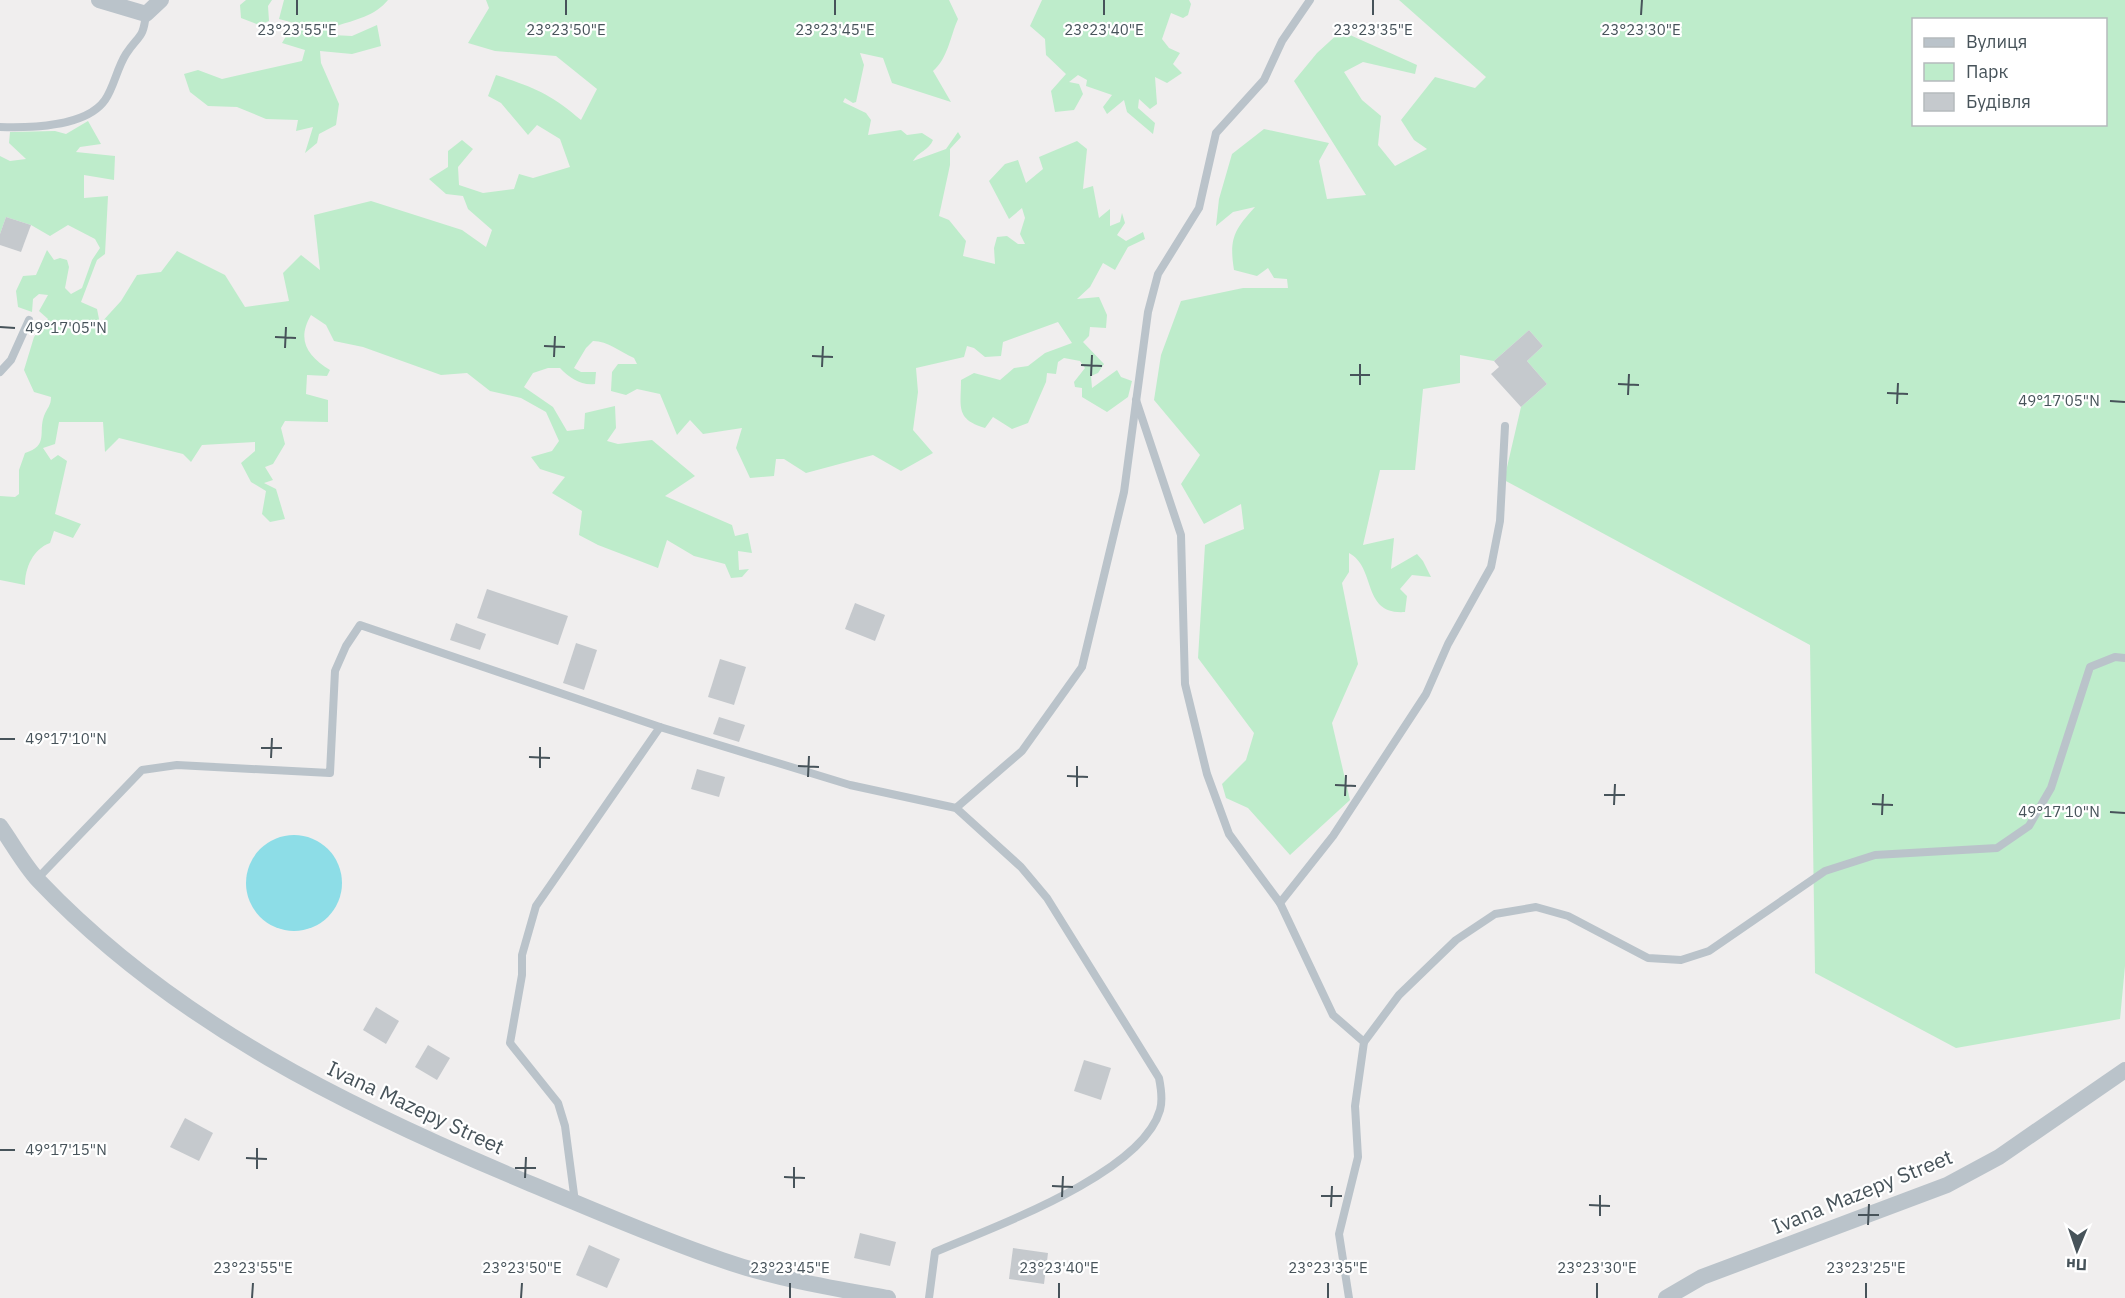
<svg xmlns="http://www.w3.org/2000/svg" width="2125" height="1298" font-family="'IBM Plex Sans',sans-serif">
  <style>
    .green { fill: #beeccb; fill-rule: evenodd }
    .water { fill: #8ddde7 }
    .building { fill: #c5c9cd }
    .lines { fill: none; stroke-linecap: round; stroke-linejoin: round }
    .lane { stroke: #bac3ca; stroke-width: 8 }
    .street { stroke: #bac3ca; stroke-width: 16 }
    .ticks { fill: none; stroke: #47535a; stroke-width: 2 }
    .labels { text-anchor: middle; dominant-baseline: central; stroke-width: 4.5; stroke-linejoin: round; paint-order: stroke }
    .street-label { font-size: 21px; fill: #47535a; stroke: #fff }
    .ticks-label { font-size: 15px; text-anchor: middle; fill: #47535a; stroke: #fff; stroke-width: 4.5; stroke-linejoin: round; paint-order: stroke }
  </style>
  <rect width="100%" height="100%" fill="#f0eeee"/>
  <!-- green -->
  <g class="green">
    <polygon points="246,0 272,0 268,6 269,21 259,25 241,18 240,5"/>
    <path d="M 284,0 L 388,0 C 375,16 355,20 336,26 L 332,35 L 352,36 L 377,25 L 381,46 L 352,54 L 320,51 L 321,63 L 339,104 L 336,125 L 319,134 L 317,143 L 305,153 L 313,127 L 296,131 L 298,120 L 266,119 L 237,107 L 208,106 L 190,92 L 184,74 L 198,70 L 222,79 L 302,61 L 305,50 L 282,43 L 294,23 L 279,19 Z"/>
    <path d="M 486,0 L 949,0 L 958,19 C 950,37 948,58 933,71 L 951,102 L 892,83 L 883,58 L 860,53 L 864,65 L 856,102 L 853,103 L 845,98 L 843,102 L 866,113 L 871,120 L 868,135 L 901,130 L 907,135 L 922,133 L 933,140 C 929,150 918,152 913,161 L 946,149 L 958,132 L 961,137 L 950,149 L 950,165 L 939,216 L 949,220 L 966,241 L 963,256 L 995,264 L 994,248 L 997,237 L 1007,236 L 1018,244 L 1025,244 L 1020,234 L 1025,218 L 1022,208 L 1009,219 L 989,181 L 1005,164 L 1018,160 L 1026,183 L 1043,169 L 1039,157 L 1077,141 L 1087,149 L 1083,189 L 1093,186 L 1099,218 L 1110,209 L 1110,226 L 1120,222 L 1122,213 L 1125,223 L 1117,235 L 1126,241 L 1143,232 L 1145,239 L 1128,247 L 1115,270 L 1103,263 L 1090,287 L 1077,299 L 1099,297 L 1107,315 L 1106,328 L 1090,327 L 1089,336 L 1083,342 L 1104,364 L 1098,373 L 1091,376 L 1092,388 L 1117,370 L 1121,377 L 1132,381 L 1128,397 L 1107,412 L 1082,397 L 1082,388 L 1075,387 L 1074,382 L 1085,368 L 1080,361 L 1064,358 L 1058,362 L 1056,374 L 1047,373 L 1046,382 L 1028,423 L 1012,429 L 993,417 L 985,428 C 955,419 961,407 961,380 L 974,373 L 1000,380 L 1014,368 L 1028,366 L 1045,353 L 1072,343 L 1058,322 L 1003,342 L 1001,356 L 985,357 L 974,348 L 967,346 L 964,357 L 916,368 L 918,392 L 913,430 L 933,453 L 901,471 L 873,455 L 806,473 L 784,459 L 776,459 L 774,476 L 750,478 L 736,448 L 742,428 L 703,434 L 690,420 L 677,435 L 660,394 L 637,389 L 626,395 L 611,391 L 612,372 L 618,364 L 637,364 L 634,358 C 620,352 608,341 593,341 L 586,348 L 574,368 L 581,372 L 596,372 L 595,384 C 582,386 569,378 560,368 L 548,368 L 533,373 L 524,387 L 553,407 L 567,431 L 584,429 L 585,413 L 615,406 L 616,428 L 607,441 L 618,444 L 652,440 L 695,476 L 665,496 L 732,525 L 735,536 L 748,533 L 752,553 L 738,551 L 739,570 L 749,569 L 742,577 L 731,578 L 725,564 L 694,556 L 667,540 L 658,568 L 598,545 L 579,535 L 582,511 L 552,493 L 565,477 L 540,469 L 531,457 L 552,451 L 559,441 L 546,412 L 521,398 L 490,391 L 467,373 L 441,375 L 363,347 L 334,341 L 326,325 L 311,315 C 296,341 308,356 330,370 L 327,376 L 307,375 L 306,394 L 328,400 L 328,422 L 285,421 L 281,428 L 285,444 L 273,464 L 265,467 L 273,480 L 264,483 L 276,489 L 285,519 L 270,522 L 262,514 L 266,491 L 251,482 L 241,463 L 255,451 L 255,442 L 202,445 L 191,462 L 183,454 L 119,438 L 105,452 L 103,422 L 59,422 L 55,444 L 43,448 L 51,460 L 58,455 L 67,461 L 55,514 L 81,524 L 73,538 L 54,531 L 50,543 C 33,549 25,568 25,585 L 0,580 L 0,496 L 15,497 L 19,494 L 19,470 L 25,453 C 49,446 38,432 44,416 C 47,408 51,406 51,397 L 34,392 L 24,370 L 34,337 L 48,319 L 39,311 L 48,295 L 39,294 L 33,299 L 32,312 L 18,307 L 16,291 L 23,276 L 36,275 L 47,250 L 54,260 L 60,258 L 67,260 L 69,267 L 65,288 L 71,294 L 82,288 L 92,260 L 100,248 L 95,239 L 68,225 L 50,236 L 31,225 L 6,217 L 0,234 L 0,156 L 10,161 L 26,159 L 9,143 L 10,132 L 55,131 L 66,134 L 88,121 L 101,144 L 80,147 L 76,152 L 115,156 L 114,180 L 84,175 L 84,198 L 108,196 L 105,254 L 97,260 L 81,302 L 97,309 L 100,324 L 121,301 L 137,275 L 161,272 L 177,251 L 225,275 L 245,307 L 289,301 L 283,273 L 301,255 L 320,270 L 314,215 L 371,201 L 462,230 L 486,247 L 492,230 L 468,209 L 463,196 L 446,194 L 429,179 L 448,167 L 448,151 L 462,140 L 473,149 L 458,167 L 459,185 L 483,193 L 514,189 L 519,174 L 533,178 L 570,167 L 560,139 L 537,125 L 528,135 L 501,103 L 488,96 L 496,75 C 533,87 551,94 581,120 L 597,89 L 556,56 L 495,51 L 468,43 L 489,8 Z"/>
    <polygon points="1042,0 1189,0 1191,4 1188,15 1183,18 1171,13 1162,39 1169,48 1180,53 1173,64 1182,73 1167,83 1155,77 1157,104 1150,109 1139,99 1138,108 1155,123 1153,134 1127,112 1124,100 1107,114 1103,107 1112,95 1086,86 1087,80 1078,75 1069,82 1079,84 1083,94 1074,110 1055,112 1051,91 1066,74 1046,55 1045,39 1030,26"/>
    <path d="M 1399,0 L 2125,0 L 2125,966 L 2120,1019 L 1956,1048 L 1815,973 L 1810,645 L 1504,480 L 1521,407 L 1547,384 L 1527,361 L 1543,346 L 1529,330 L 1494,361 L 1460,355 L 1460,383 L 1423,389 L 1415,470 L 1380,470 L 1363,545 L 1394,538 L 1391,569 L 1417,554 L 1423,561 L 1431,577 L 1412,575 L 1400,589 L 1407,596 L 1405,612 C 1361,615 1377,568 1349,553 L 1349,572 L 1342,583 L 1358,664 L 1332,723 L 1350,800 L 1290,855 L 1248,808 L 1226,798 L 1222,784 L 1246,760 L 1254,733 L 1198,658 L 1205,545 L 1244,529 L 1241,504 L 1204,524 L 1181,484 L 1200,455 L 1154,400 L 1161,355 L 1181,301 L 1243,288 L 1288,288 L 1287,279 L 1274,278 L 1268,268 L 1257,276 L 1234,270 C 1229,239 1234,230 1255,207 L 1233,212 L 1216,226 L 1219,199 L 1232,154 L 1264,129 L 1329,143 L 1319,161 L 1327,199 L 1366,195 L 1294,81 L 1317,53 L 1341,31 L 1417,65 L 1415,74 L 1363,62 L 1344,72 L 1362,100 L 1381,116 L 1378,145 L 1395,166 L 1427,149 L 1414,140 L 1401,120 L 1435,77 L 1475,88 L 1486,77 ZM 1914,20 L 2106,20 L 2106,124 L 1914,124 Z"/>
  </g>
  <!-- water -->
  <circle class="water" cx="294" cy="883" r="48"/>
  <!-- building -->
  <g class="building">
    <polygon points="6,217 31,225 21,252 0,245 0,234"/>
    <polygon points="1529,330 1543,346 1527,361 1547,384 1521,407 1491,374 1499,367 1494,361"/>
    <polygon points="487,589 568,616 558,645 477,618"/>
    <polygon points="855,603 885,615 875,641 845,629"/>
    <polygon points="456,623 486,634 480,650 450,640"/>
    <polygon points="576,643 597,650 584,690 563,683"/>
    <polygon points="720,659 746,667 734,705 708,697"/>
    <polygon points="719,717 745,725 739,742 713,734"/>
    <polygon points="697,769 725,777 719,797 691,789"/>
    <polygon points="376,1007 399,1021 386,1044 363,1030"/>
    <polygon points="428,1045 450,1058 437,1080 415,1067"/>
    <polygon points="1084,1060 1111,1068 1101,1100 1074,1091"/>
    <polygon points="185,1118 213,1133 199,1161 170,1147"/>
    <polygon points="860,1233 896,1242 890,1266 854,1258"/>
    <polygon points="589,1245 620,1259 607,1288 576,1275"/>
    <polygon points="1013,1248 1048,1253 1044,1284 1009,1279"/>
  </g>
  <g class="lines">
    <!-- lane -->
    <g class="lane">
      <path d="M 0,127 C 29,128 86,127 105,100 C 114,87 117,68 126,54 C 139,34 143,40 146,14"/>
      <polyline points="0,372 11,360 29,320"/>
      <polyline points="1136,400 1181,535 1185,684 1207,774 1229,834 1280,903 1333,1015 1364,1042 1355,1106 1358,1157 1339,1234 1349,1298"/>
      <path d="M 660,727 L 850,785 L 956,808 L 1021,867 L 1047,898 L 1159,1078 C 1161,1088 1163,1100 1160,1110 C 1142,1174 993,1227 935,1252 L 929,1298"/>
      <polyline points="956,808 1022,751 1082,667 1124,492 1148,312 1158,274 1199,208 1216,133 1264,80 1282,41 1310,0"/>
      <polyline points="37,879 142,770 177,765 330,773 335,671 346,646 360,625 660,727 536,906 522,955 522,975 510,1043 558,1103 565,1126 575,1202"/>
      <polyline points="1280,903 1333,836 1426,694 1448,644 1491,567 1500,521 1505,426"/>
      <polyline points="1364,1042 1399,995 1456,940 1495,914 1536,907 1568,916 1648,958 1681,960 1709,951 1825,871 1875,855 1997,848 2029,826 2051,788 2090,667 2115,657 2125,658"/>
    </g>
    <!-- street -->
    <g class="street">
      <polyline points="99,0 146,14 161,0"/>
      <path d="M 0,826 C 13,844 24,865 39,881 C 175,1024 351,1109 531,1184 C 594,1210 657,1238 722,1260 C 776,1279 832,1288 888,1298"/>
      <polyline points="1666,1298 1702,1277 1947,1185 1999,1157 2125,1070"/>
    </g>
  </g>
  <!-- ticks -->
  <path class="ticks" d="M 297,15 L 297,0M 566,15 L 566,0M 835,15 L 835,0M 1104,15 L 1104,0M 1373,15 L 1373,0M 1641,15 L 1642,0M 0,327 L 15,328M 275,337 L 296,338M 544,346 L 565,347M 285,348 L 286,327M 812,356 L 833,357M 554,357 L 555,336M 1081,365 L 1102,366M 822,367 L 823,346M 1350,375 L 1370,375M 1091,376 L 1092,355M 1618,384 L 1639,385M 1360,385 L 1360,364M 1887,393 L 1908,394M 1628,395 L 1629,374M 2110,401 L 2125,402M 1897,404 L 1898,383M 0,739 L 15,739M 261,748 L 282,748M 529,757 L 550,758M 271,758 L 272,738M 798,766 L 819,767M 540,768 L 540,747M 1067,776 L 1088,777M 808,777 L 809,756M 1335,785 L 1356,786M 1077,787 L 1077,766M 1604,795 L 1625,795M 1345,796 L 1346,775M 1872,804 L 1893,805M 1614,805 L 1615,784M 2110,812 L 2125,813M 1882,815 L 1883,794M 0,1150 L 15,1150M 246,1158 L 267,1159M 515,1168 L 536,1168M 257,1169 L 257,1148M 784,1177 L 805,1178M 525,1178 L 526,1157M 1052,1186 L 1073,1187M 794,1188 L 794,1167M 1321,1196 L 1342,1196M 1062,1197 L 1063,1176M 1589,1205 L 1610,1206M 1331,1207 L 1332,1186M 1858,1215 L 1879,1215M 1600,1216 L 1600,1195M 1868,1225 L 1869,1204M 252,1298 L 253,1283M 521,1298 L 522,1283M 790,1298 L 790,1283M 1059,1298 L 1059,1283M 1328,1298 L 1328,1283M 1597,1298 L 1597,1283M 1866,1298 L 1866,1283"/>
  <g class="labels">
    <!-- street labels -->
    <g class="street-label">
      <text transform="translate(416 1107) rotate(25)">Ivana Mazepy Street</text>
      <text transform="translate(1862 1191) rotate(-22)">Ivana Mazepy Street</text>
    </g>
  </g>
  <g class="ticks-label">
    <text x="297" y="35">23°23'55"E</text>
    <text x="566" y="35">23°23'50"E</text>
    <text x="835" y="35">23°23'45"E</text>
    <text x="1104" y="35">23°23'40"E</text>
    <text x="1373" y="35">23°23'35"E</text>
    <text x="1641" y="35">23°23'30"E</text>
    <text x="66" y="333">49°17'05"N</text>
    <text x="2059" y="406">49°17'05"N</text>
    <text x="66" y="744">49°17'10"N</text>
    <text x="2059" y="817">49°17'10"N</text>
    <text x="66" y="1155">49°17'15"N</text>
    <text x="253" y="1273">23°23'55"E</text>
    <text x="522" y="1273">23°23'50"E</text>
    <text x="790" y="1273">23°23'45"E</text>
    <text x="1059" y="1273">23°23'40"E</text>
    <text x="1328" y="1273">23°23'35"E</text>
    <text x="1597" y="1273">23°23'30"E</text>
    <text x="1866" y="1273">23°23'25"E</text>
  </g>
  <!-- legend -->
  <rect x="1912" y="18" width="195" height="108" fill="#ffffff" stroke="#b5babd" stroke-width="1.5"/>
  <rect x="1924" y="38" width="30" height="9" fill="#bac3ca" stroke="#b5babd" stroke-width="1.5"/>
  <text x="1966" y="48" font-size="18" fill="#47535a">Вулиця</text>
  <rect x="1924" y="63" width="30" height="18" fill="#beeccb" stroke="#b5babd" stroke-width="1.5"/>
  <text x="1966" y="78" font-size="18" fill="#47535a">Парк</text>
  <rect x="1924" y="93" width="30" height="18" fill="#c5c9cd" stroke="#b5babd" stroke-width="1.5"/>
  <text x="1966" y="108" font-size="18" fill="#47535a">Будівля</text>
  <!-- north arrow -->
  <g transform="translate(2077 1250) rotate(182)" stroke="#ffffff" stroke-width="4.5" paint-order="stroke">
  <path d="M0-4.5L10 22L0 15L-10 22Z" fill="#47535a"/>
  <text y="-9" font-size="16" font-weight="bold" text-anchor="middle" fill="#47535a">Пн</text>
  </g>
</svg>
